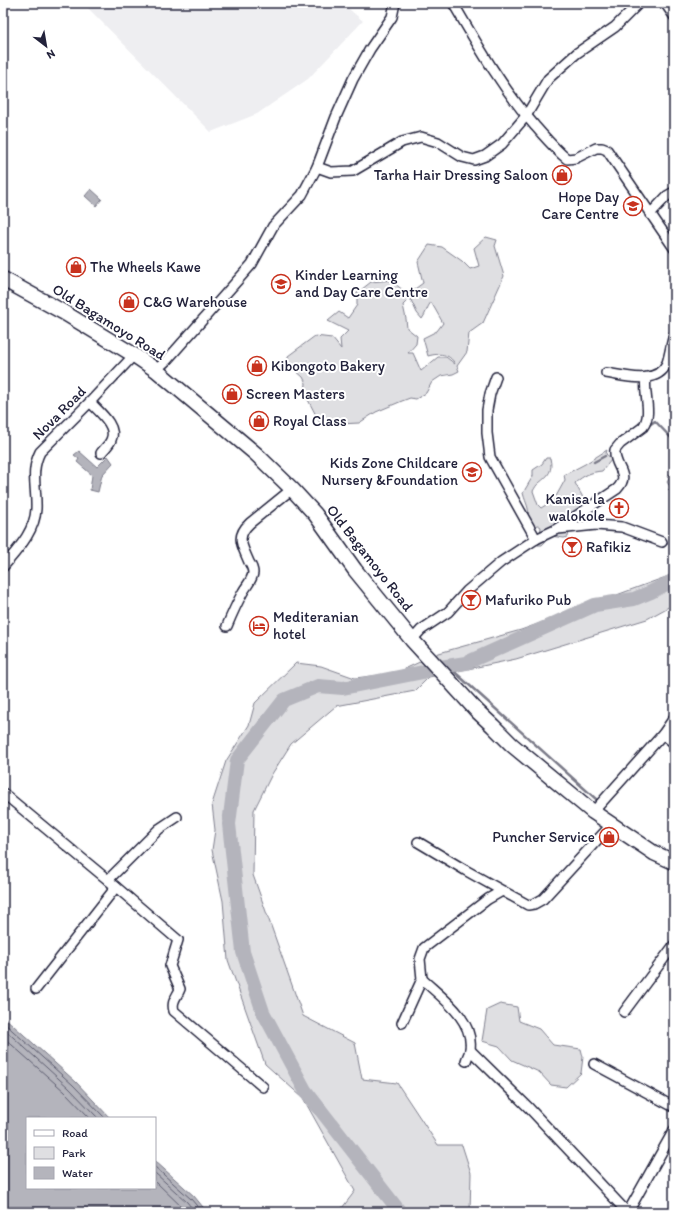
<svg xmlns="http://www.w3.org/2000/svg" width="677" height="1215" font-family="Itim,sans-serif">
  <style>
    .built { fill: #eeeef1 }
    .green { fill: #dfdfe2; stroke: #80808e; fill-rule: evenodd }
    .water { fill: #b4b4bc; stroke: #7a7a88 }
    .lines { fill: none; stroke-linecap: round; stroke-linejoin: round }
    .shore { stroke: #5c5c6f; stroke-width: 1 }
    .stream { stroke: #7a7a88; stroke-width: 2.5 }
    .river { stroke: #b4b4bc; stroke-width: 14 }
    .street-casing { stroke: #22223b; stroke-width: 12 }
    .primary-casing { stroke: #22223b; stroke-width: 17 }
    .street { stroke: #fff; stroke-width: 9 }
    .primary { stroke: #fff; stroke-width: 14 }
    .labels { text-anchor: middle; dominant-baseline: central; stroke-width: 4; stroke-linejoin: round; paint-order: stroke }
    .poi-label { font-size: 15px; fill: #22223b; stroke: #fff; text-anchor: start }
    .street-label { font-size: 15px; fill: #22223b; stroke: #fff }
  </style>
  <rect width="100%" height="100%" fill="#fff"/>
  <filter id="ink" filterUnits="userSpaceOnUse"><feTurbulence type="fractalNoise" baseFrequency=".025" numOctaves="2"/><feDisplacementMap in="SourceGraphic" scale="8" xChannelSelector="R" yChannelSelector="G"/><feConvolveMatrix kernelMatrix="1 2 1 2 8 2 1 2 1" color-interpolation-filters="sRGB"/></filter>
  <g filter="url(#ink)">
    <!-- built -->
    <g class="built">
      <polygon points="83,3 342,3 363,21 308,79 257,114 211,132"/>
      <polygon points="632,199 639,207 629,214 625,208 630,204 628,202"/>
    </g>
    <!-- green -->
    <g class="green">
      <path d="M 486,237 L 497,240 L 495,246 L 504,276 L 483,323 L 469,333 L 467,352 L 457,366 L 459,371 L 453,374 L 441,376 L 432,382 L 426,393 L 416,399 L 410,398 L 402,401 L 376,412 L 359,423 L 321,425 L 305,394 L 306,383 L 303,377 L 288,364 L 288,356 L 315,336 L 332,338 L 341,349 L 340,339 L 348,331 L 328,321 L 339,312 L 348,318 L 357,305 L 357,293 L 371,282 L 390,280 L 408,294 L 423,283 L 418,262 L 429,245 L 442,247 L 462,261 L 470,269 L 479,266 L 474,248 ZM 410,298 L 417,313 L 422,319 C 426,314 427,307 431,302 L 443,323 L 437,331 L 423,338 L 428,356 C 439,353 449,353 455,364 L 446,357 L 438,357 L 421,371 L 413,353 L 408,353 L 416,344 L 417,336 L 407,328 L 406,319 L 403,305 Z"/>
      <path d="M 607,450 L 606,454 L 612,459 L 602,471 C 591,472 584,475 575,483 L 586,503 L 586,510 L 576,516 L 573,513 C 566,514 563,516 560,522 L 569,532 L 568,537 L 564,538 L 551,536 L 542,545 L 538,545 L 534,543 L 540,534 L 541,527 L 538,525 L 531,526 L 527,521 C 531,509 526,505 523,493 L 533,476 L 533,470 L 542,464 L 546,458 L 550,458 C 553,471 549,475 539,483 C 536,485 535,488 533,491 L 538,505 L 541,508 L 554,500 L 565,480 L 564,475 L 585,464 Z"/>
      <polygon points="671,474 674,474 674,490 668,490 671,488 667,482 669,479 667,476"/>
      <polygon points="674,574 674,604 647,619 516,659 429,677 415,691 336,706 291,744 272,774 254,810 253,875 303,1016 355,1043 362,1079 397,1083 438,1145 462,1145 471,1173 470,1212 339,1212 355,1191 303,1098 265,1064 228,960 223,901 212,850 215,830 212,804 226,761 249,725 255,703 296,663 321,666 355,678 396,673 439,653 521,630"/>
      <polygon points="500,1004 517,1007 519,1021 539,1029 553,1045 581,1049 583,1057 581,1073 566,1087 551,1085 539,1072 512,1060 499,1046 482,1041 487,1010"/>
    </g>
    <!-- water -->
    <g class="water">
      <polygon points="91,189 102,199 96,206 85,196"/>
      <polygon points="79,451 97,467 108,456 113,463 102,475 98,492 90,490 92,475 77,462 79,459 74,455"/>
      <polygon points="3,1016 76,1082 110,1118 27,1118 27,1188 155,1188 155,1161 194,1196 207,1212 3,1212"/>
    </g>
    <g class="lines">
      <!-- shore -->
      <g class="shore">
        <polyline points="3,1022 73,1085 105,1118"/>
        <polyline points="3,1028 69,1088 98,1118"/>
        <polyline points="3,1037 65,1092 90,1118"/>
        <polyline points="155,1167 191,1199 202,1212"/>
        <polyline points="155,1173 187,1202 195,1212"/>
        <polyline points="155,1181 187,1212"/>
      </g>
      <!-- stream -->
      <g class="stream">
        <polyline points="648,426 655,421 674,441"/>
        <polyline points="594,462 605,456"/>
        <polyline points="448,666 596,799"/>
      </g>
      <!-- river -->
      <polyline class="river" points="400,1212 305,1090 263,1012 243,952 229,824 237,760 284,700 318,686 343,688 423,672 434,668 466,663 595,605 634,599 651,592 674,580"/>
      <defs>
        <g id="street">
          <path d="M 453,3 C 478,46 502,88 535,126 C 545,137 555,149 567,159 L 576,158 L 596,148 L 602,148 L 607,150 L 674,248"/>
          <polyline points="665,3 674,16"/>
          <polyline points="317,167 331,172 353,171 402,142 421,137 438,142 462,157 474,160 485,156 502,144 526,116 548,79 577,53 615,27 639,3"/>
          <polyline points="650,214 667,196 674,192"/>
          <polyline points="156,370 167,360 252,264 273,226 302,195 317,167 336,117 353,79 370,49 392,17 395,3"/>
          <path d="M 606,373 C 625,376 657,386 667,363 C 670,354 671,344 674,335"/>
          <polyline points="496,377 490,394 487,410 487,433 490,457 536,539"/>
          <path d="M 90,402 C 98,411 118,426 111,440 C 109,445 104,449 101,453"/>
          <polyline points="558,529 596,525 622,527 662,542"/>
          <path d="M 3,567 C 16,551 35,532 36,509 C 37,488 30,472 40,452 L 90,402 L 134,355"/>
          <path d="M 227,626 C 232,614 237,603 243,592 C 246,586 252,581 253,573 C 253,569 251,565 249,562 C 242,545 235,537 250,523 L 292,489"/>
          <path d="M 412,640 L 421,630 L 448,612 L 467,591 L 501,562 L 536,539 L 555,530 L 617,489 C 632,474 613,467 615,450 L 620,444 L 643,427 C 653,413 643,394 646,378"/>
          <polyline points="663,734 674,743"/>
          <path d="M 3,793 L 108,880 L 178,940 L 170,966 L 180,989 C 177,997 171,1001 174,1011 L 263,1087"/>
          <polyline points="593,812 663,734 674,718"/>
          <polyline points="418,842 465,870 528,905 534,904 543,899 611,825"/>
          <polyline points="108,880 159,829 177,817"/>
          <path d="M 422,979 C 441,997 474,1019 470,1049 C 470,1053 467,1057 466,1061"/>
          <polyline points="36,989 116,887"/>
          <polyline points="624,1012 674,945"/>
          <polyline points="402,1023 422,979 420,959 424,948 488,899 502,891"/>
          <polyline points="470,1050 529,1108 627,1212"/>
          <polyline points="594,1064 674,1107"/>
          <polyline points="628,1212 674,1130"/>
        </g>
        <polyline id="primary" points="3,279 63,312 134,355 156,370 256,454 292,489 315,514 355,570 412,640 477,711 493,726 512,745 593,812 654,853 674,862"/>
      </defs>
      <!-- street casing -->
      <use href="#street" class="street-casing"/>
      <!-- primary casing -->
      <use href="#primary" class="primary-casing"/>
      <!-- street -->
      <use href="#street" class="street"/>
      <!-- primary -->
      <use href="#primary" class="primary"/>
    </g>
  </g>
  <!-- icons -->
  <defs>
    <symbol id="shop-ring" viewBox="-11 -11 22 22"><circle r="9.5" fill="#fff" stroke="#c8321e" stroke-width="1.5"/><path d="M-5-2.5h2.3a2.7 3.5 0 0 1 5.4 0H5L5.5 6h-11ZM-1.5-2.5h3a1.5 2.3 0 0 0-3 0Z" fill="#c8321e"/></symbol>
    <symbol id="school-ring" viewBox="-11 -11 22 22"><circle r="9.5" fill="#fff" stroke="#c8321e" stroke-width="1.5"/><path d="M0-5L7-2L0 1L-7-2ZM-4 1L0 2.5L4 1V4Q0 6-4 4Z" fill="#c8321e"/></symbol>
    <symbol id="church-ring" viewBox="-11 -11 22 22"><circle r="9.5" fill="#fff" stroke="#c8321e" stroke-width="1.5"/><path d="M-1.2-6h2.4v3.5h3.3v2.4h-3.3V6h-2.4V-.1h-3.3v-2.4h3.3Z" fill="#c8321e"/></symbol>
    <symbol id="bar-ring" viewBox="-11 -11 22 22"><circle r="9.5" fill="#fff" stroke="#c8321e" stroke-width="1.5"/><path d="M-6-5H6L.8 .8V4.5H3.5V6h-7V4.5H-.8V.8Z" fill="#c8321e"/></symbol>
    <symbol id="hotel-ring" viewBox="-11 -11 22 22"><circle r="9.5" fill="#fff" stroke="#c8321e" stroke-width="1.5"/><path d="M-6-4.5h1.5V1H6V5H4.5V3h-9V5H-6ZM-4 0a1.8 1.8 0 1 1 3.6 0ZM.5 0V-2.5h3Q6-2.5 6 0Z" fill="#c8321e"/></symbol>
  </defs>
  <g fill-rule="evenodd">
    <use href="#shop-ring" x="551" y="164" width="22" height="22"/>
    <use href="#school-ring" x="622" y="195" width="22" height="22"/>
    <use href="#shop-ring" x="65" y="256" width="22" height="22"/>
    <use href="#school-ring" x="270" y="273" width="22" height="22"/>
    <use href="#shop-ring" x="118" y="291" width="22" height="22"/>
    <use href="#shop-ring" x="246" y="355" width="22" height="22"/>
    <use href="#shop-ring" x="221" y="383" width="22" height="22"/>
    <use href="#shop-ring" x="248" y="410" width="22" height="22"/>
    <use href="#school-ring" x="461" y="461" width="22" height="22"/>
    <use href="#church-ring" x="608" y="497" width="22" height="22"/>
    <use href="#bar-ring" x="561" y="536" width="22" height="22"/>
    <use href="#bar-ring" x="460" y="589" width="22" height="22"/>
    <use href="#hotel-ring" x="248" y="615" width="22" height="22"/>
    <use href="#shop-ring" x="598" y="826" width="22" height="22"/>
  </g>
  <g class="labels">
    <!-- poi labels -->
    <g class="poi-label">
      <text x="548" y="175" text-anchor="end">Tarha Hair Dressing Saloon</text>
      <text x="619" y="197" text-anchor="end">Hope Day<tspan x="619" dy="17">Care Centre</tspan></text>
      <text x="90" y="267">The Wheels Kawe</text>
      <text x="295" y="275">Kinder Learning<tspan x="295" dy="17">and Day Care Centre</tspan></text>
      <text x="143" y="302">C&amp;G Warehouse</text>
      <text x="271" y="366">Kibongoto Bakery</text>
      <text x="246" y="394">Screen Masters</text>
      <text x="273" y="421">Royal Class</text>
      <text x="458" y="463" text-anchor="end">Kids Zone Childcare<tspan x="458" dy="17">Nursery &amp;Foundation</tspan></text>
      <text x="605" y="499" text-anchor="end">Kanisa la<tspan x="605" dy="17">walokole</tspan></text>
      <text x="586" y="547">Rafikiz</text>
      <text x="485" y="600">Mafuriko Pub</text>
      <text x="273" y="617">Mediteranian<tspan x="273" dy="17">hotel</tspan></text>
      <text x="595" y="837" text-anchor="end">Puncher Service</text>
    </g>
    <!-- street labels -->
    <g class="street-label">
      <text transform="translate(109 322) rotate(32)">Old Bagamoyo Road</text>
      <text transform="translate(59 413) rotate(-45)">Nova Road</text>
      <text transform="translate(370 558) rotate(52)">Old Bagamoyo Road</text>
    </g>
  </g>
  <!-- margin -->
  <rect width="677" height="1215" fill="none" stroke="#fff" stroke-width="16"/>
  <rect x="8" y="8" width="661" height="1199" fill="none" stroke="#22223b" stroke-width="1.5" filter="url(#ink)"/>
  <!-- legend -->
  <rect x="26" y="1117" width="130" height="72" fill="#ffffff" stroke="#a7a7b1"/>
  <rect x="34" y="1130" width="20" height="6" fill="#ffffff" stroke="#a7a7b1"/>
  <text x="62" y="1137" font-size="12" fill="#22223b">Road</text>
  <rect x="34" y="1147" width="20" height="12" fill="#dfdfe2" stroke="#a7a7b1"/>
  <text x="62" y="1157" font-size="12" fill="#22223b">Park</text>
  <rect x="34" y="1167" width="20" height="12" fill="#b4b4bc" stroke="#a7a7b1"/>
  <text x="62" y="1177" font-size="12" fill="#22223b">Water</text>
  <!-- north arrow -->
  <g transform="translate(46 46) rotate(149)" stroke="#ffffff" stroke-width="3" paint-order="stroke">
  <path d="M0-3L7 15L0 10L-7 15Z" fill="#22223b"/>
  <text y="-6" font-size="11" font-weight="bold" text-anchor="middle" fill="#22223b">N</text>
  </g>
</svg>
